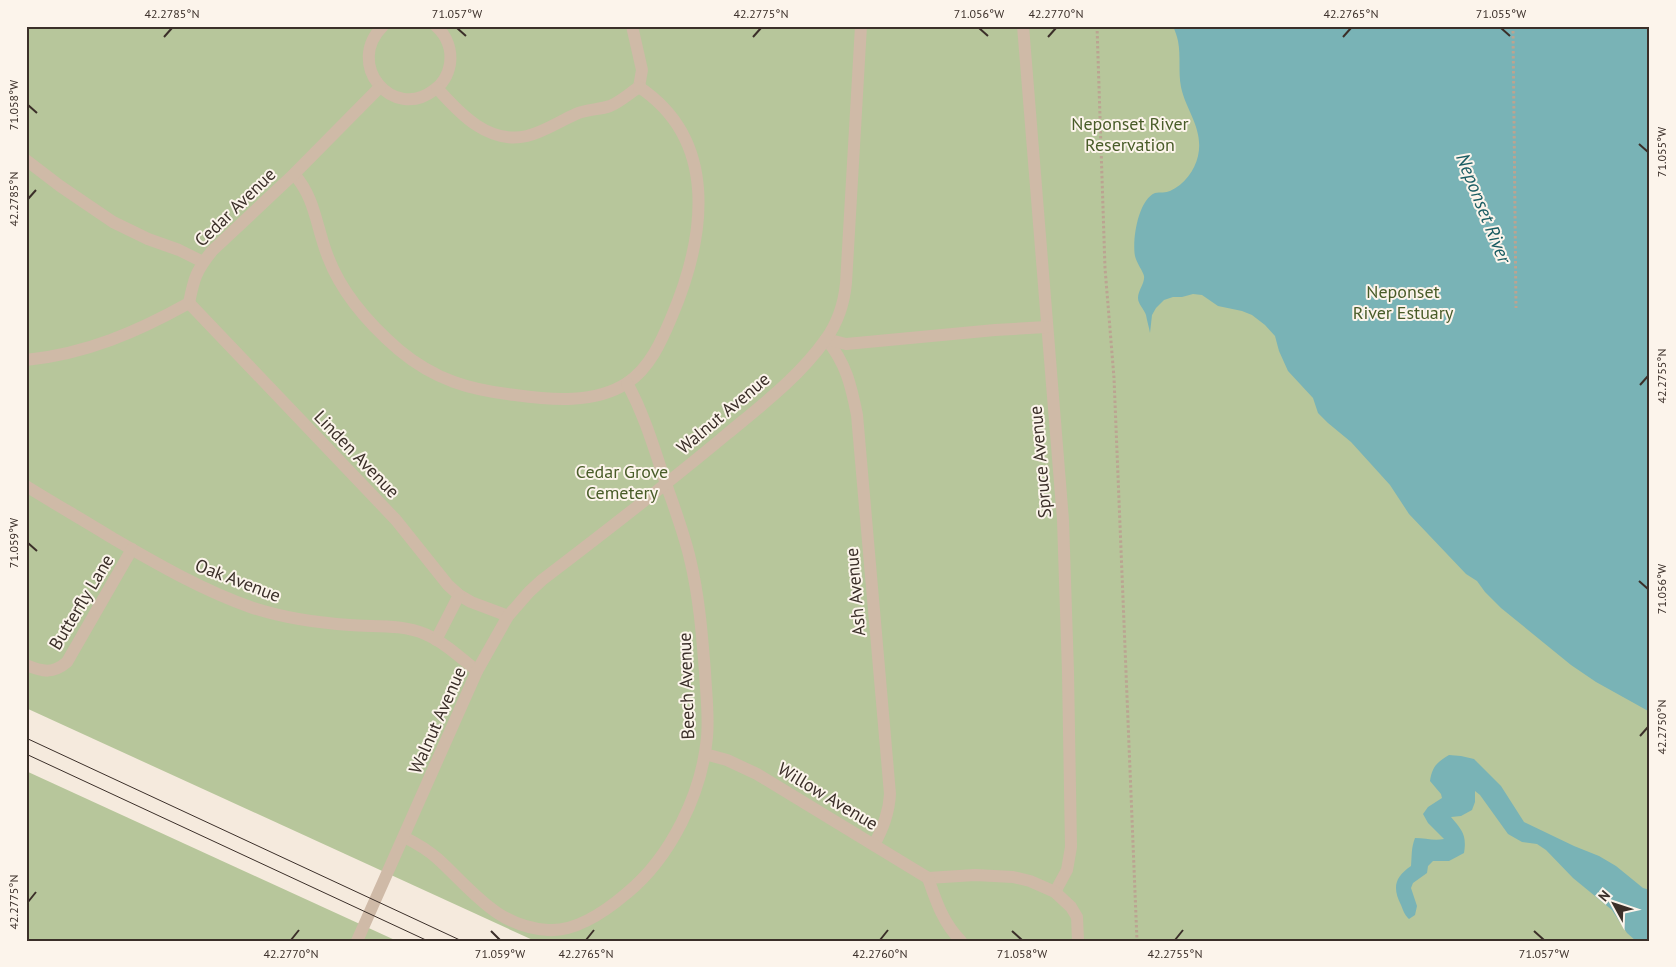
<svg xmlns="http://www.w3.org/2000/svg" width="1676" height="967" font-family="'PT Sans',sans-serif">
  <style>
    .green { fill: #b7c69b }
    .water { fill: #79b3b6 }
    .lines { fill: none; stroke-linecap: round; stroke-linejoin: round }
    .path { stroke: #bba491; stroke-width: 3; stroke-dasharray: 2.5 2.5; stroke-linecap: butt }
    .minor { stroke: #cfbaa7; stroke-width: 12 }
    .tram { stroke: #3b2f29; stroke-width: 1 }
    .ticks { fill: none; stroke: #3b2f29; stroke-width: 2 }
    .labels { text-anchor: middle; dominant-baseline: central; stroke-width: 4; stroke-linejoin: round; paint-order: stroke }
    .park-label { font-size: 18px; fill: #495c29; stroke: #fcf4eb }
    .street-label { font-size: 18px; fill: #3b2f29; stroke: #fcf4eb }
    .water-label { font-size: 19px; font-style: italic; fill: #195c62; stroke: #fcf4eb }
    .neatline { fill: none; stroke: #3b2f29; stroke-width: 2 }
    .ticks-label { font-size: 12px; text-anchor: middle; fill: #3b2f29 }
  </style>
  <rect width="100%" height="100%" fill="#f5eadd"/>
  <!-- green -->
  <g class="green">
    <polygon points="26,26 1650,26 1650,941 535,941 26,708"/>
    <polygon points="26,771 397,941 26,941"/>
  </g>
  <!-- water -->
  <g class="water">
    <path d="M 1173,26 L 1650,26 L 1650,712 L 1596,682 L 1571,665 L 1501,608 L 1485,592 L 1477,581 L 1466,574 L 1409,514 L 1390,485 L 1351,442 L 1328,423 L 1318,413 L 1313,398 L 1288,371 L 1279,351 L 1275,336 L 1265,325 L 1252,315 L 1242,311 L 1218,306 L 1202,295 L 1193,294 L 1182,297 L 1173,297 L 1164,300 L 1156,308 L 1152,315 L 1150,333 C 1149,327 1147,321 1146,315 C 1144,309 1138,304 1138,298 C 1138,290 1145,283 1144,276 C 1143,271 1137,264 1135,256 C 1132,240 1138,200 1155,193 C 1160,192 1166,193 1170,191 C 1184,185 1195,170 1198,156 C 1204,129 1186,111 1181,87 C 1178,72 1181,56 1178,41 C 1177,36 1175,31 1173,26 Z"/>
    <path d="M 1449,755 L 1461,756 L 1474,759 L 1501,786 L 1524,822 L 1574,846 L 1599,856 L 1616,866 L 1643,888 L 1650,890 L 1650,941 L 1636,941 L 1627,933 L 1612,910 L 1573,878 L 1546,850 L 1537,844 L 1522,842 L 1508,834 L 1480,795 L 1475,791 L 1475,802 L 1472,810 L 1461,816 L 1451,817 C 1462,830 1467,835 1464,853 L 1449,861 L 1433,861 L 1428,866 L 1427,873 L 1413,883 L 1411,888 L 1417,906 L 1415,915 L 1409,919 C 1404,914 1403,910 1401,905 C 1392,887 1395,877 1411,866 C 1412,856 1411,848 1415,838 C 1425,838 1434,841 1444,839 L 1428,823 L 1423,814 L 1428,807 L 1442,798 L 1441,794 L 1430,781 C 1432,767 1437,762 1449,755 Z"/>
  </g>
  <g class="lines">
    <!-- path -->
    <g class="path">
      <polyline points="1097,26 1105,268 1114,378 1137,941"/>
      <polyline points="1513,26 1516,308"/>
    </g>
    <!-- minor -->
    <g class="minor">
      <path d="M 383,26 C 344,64 393,122 434,90 C 443,84 448,75 450,64 C 452,50 447,36 436,26"/>
      <polyline points="632,26 642,70 639,87"/>
      <polyline points="1023,26 1063,520 1068,672 1071,847 1067,870 1055,892"/>
      <path d="M 437,88 C 460,114 489,145 527,136 C 544,132 560,121 576,114 C 587,109 599,110 610,106 C 620,102 630,93 639,87"/>
      <polyline points="26,160 60,186 113,222 148,239 179,250 203,262"/>
      <path d="M 294,174 C 316,199 316,227 328,257 C 342,294 370,325 399,350 C 435,380 470,390 515,395 C 551,400 595,404 627,383 C 650,368 662,340 672,316 C 705,238 720,141 639,87"/>
      <polyline points="189,303 396,520 448,585 459,595 471,602 508,616"/>
      <path d="M 826,339 C 846,363 851,385 857,415 L 890,794 C 889,813 883,828 874,845"/>
      <polyline points="826,339 846,344 857,343 995,330 1046,327"/>
      <path d="M 26,360 C 86,354 137,332 189,303 C 194,278 196,271 212,251 L 294,174 L 380,87"/>
      <path d="M 26,486 C 55,504 85,521 114,539 C 159,565 204,591 253,608 C 284,618 318,623 350,625 C 374,627 402,624 425,634 C 444,642 461,658 477,671"/>
      <polyline points="436,640 459,595"/>
      <path d="M 26,665 C 43,672 53,674 67,662 L 132,549"/>
      <polyline points="705,754 727,760 757,774 928,878 975,875 1013,877 1030,881 1055,892 1071,907 1077,917 1078,941"/>
      <path d="M 404,837 C 416,843 428,850 438,859 C 472,890 497,927 548,930 C 577,932 606,911 627,893 C 671,857 702,793 707,737 C 709,716 706,693 705,672 C 702,634 699,596 690,559 C 684,533 674,507 665,481 C 654,448 644,414 627,383"/>
      <path d="M 928,878 C 936,901 943,923 961,941"/>
      <path d="M 357,941 L 477,671 L 508,616 L 529,592 L 542,580 C 605,532 667,484 727,434 C 762,405 799,377 826,339 C 838,322 844,304 846,283 L 861,26"/>
    </g>
    <!-- tram -->
    <g class="tram">
      <polyline points="26,738 462,941"/>
      <polyline points="26,754 428,941"/>
    </g>
  </g>
  <!-- ticks -->
  <path class="ticks" d="M 457,28 L 466,36M 979,28 L 988,36M 1501,28 L 1510,36M 164,37 L 172,28M 753,37 L 761,28M 1048,37 L 1056,28M 1343,37 L 1351,28M 28,105 L 37,113M 1639,144 L 1648,152M 28,199 L 36,190M 1640,385 L 1648,376M 28,543 L 37,551M 1639,581 L 1648,589M 1640,736 L 1648,727M 28,902 L 36,892M 491,931 L 500,940M 1012,931 L 1022,940M 1534,931 L 1544,940M 291,940 L 299,930M 586,940 L 594,930M 880,940 L 888,930M 1175,940 L 1183,930"/>
  <g class="labels">
    <!-- park labels -->
    <g class="park-label">
      <text x="1130" y="123">Neponset River<tspan x="1130" dy="21">Reservation</tspan></text>
      <text x="1403" y="291">Neponset<tspan x="1403" dy="21">River Estuary</tspan></text>
      <text x="622" y="471">Cedar Grove<tspan x="622" dy="21">Cemetery</tspan></text>
    </g>
    <!-- street labels -->
    <g class="street-label">
      <text transform="translate(235 207) rotate(-44)">Cedar Avenue</text>
      <text transform="translate(723 413) rotate(-40)">Walnut Avenue</text>
      <text transform="translate(357 454) rotate(46)">Linden Avenue</text>
      <text transform="translate(1040 462) rotate(-95)">Spruce Avenue</text>
      <text transform="translate(238 580) rotate(21)">Oak Avenue</text>
      <text transform="translate(855 592) rotate(-95)">Ash Avenue</text>
      <text transform="translate(81 602) rotate(-59)">Butterfly Lane</text>
      <text transform="translate(686 686) rotate(-92)">Beech Avenue</text>
      <text transform="translate(437 720) rotate(-66)">Walnut Avenue</text>
      <text transform="translate(828 796) rotate(31)">Willow Avenue</text>
    </g>
    <!-- water labels -->
    <g class="water-label">
      <text transform="translate(1484 208) rotate(68)">Neponset River</text>
    </g>
  </g>
  <!-- border -->
  <rect width="1676" height="967" fill="none" stroke="#fcf4eb" stroke-width="55"/>
  <!-- north arrow -->
  <g transform="translate(1614 904) rotate(310)" stroke="#fcf4eb" stroke-width="4" paint-order="stroke">
  <path d="M0-4L9 19L0 12L-9 19Z" fill="#3b2f29"/>
  <text y="-8" font-size="14" font-weight="bold" text-anchor="middle" fill="#3b2f29">N</text>
  </g>
  <rect x="28" y="28" width="1620" height="912" class="neatline"/>
  <g class="ticks-label">
    <text x="172" y="18">42.2785°N</text>
    <text x="457" y="18">71.057°W</text>
    <text x="761" y="18">42.2775°N</text>
    <text x="979" y="18">71.056°W</text>
    <text x="1056" y="18">42.2770°N</text>
    <text x="1351" y="18">42.2765°N</text>
    <text x="1501" y="18">71.055°W</text>
    <text transform="translate(14 105) rotate(-90)" y="4">71.058°W</text>
    <text transform="translate(1662 152) rotate(-90)" y="4">71.055°W</text>
    <text transform="translate(14 199) rotate(-90)" y="4">42.2785°N</text>
    <text transform="translate(1662 376) rotate(-90)" y="4">42.2755°N</text>
    <text transform="translate(14 543) rotate(-90)" y="4">71.059°W</text>
    <text transform="translate(1662 589) rotate(-90)" y="4">71.056°W</text>
    <text transform="translate(1662 727) rotate(-90)" y="4">42.2750°N</text>
    <text transform="translate(14 902) rotate(-90)" y="4">42.2775°N</text>
    <text x="291" y="958">42.2770°N</text>
    <text x="500" y="958">71.059°W</text>
    <text x="586" y="958">42.2765°N</text>
    <text x="880" y="958">42.2760°N</text>
    <text x="1022" y="958">71.058°W</text>
    <text x="1175" y="958">42.2755°N</text>
    <text x="1544" y="958">71.057°W</text>
  </g>
</svg>
